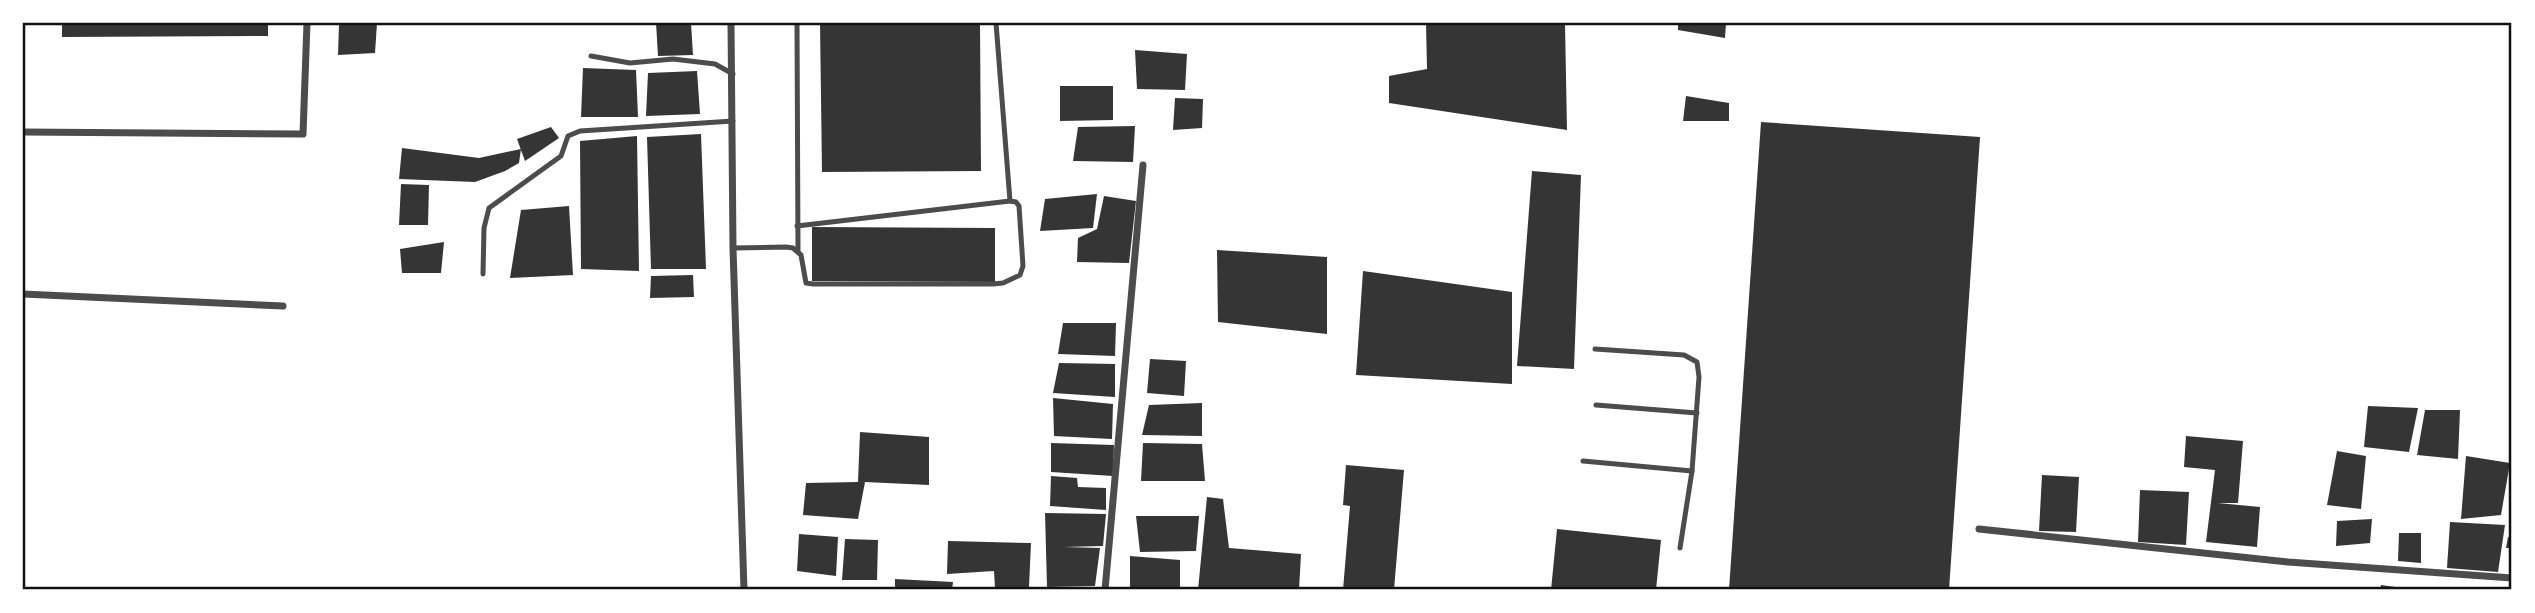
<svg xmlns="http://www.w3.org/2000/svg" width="2535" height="613" font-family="'Space Grotesk',sans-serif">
	<rect width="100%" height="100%" fill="#fff"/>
	<g fill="#353535">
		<polygon points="62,23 268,23 268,36 62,37"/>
		<polygon points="339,23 377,23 375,53 338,55"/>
		<polygon points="656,23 691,23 693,55 658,56"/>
		<polygon points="820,23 980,23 981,171 822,172"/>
		<polygon points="1426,23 1565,24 1567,130 1389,103 1389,76 1427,69"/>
		<polygon points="1678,23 1726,23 1725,38 1678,30"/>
		<polygon points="1135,50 1187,54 1185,90 1137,89"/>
		<polygon points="583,68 636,70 638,117 581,117"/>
		<polygon points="697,71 700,114 646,116 648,73"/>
		<polygon points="1060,86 1113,86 1113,120 1060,121"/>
		<polygon points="1686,96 1729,103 1729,121 1683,121"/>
		<polygon points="1175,98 1203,99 1202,128 1173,130"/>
		<polygon points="1761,122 1980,137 1949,590 1729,590"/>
		<polygon points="1135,126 1133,162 1073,161 1078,127"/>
		<polygon points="551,127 559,138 525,161 517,139"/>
		<polygon points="701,134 706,269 651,269 647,137"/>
		<polygon points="637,136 639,271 581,269 580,141"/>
		<polygon points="402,148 479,158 521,149 519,163 505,171 475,182 399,179"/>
		<polygon points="1532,171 1581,175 1574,369 1517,366"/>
		<polygon points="401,184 429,185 428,225 399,225"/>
		<polygon points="1097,194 1093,228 1040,231 1045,199"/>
		<polygon points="1104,196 1136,201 1129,263 1077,262 1078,238 1097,229"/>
		<polygon points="569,206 573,275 510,278 521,210"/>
		<polygon points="812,227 995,228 995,282 812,281"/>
		<polygon points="444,242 441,273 402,273 400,249"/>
		<polygon points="1217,250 1327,257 1327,334 1218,322"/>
		<polygon points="1363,271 1512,292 1512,384 1356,375"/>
		<polygon points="693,275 694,297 650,298 651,276"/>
		<polygon points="1063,323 1116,323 1115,356 1058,354"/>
		<polygon points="1150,359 1186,361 1184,396 1147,393"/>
		<polygon points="1059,363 1115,364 1115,397 1053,393"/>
		<polygon points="1053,398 1113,404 1112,439 1054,436"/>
		<polygon points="1202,403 1202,436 1142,435 1149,405"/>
		<polygon points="2368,406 2418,408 2409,452 2364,447"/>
		<polygon points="2425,410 2460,410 2458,459 2417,455"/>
		<polygon points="860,432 929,437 929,485 865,482 858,519 803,515 806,483 858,482"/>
		<polygon points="2186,436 2243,441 2238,503 2218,503 2260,507 2257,547 2206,542 2215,470 2184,467"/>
		<polygon points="1051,443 1114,445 1113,476 1051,472"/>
		<polygon points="1143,443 1202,444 1205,481 1141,481"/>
		<polygon points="2337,451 2366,456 2361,509 2327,505"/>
		<polygon points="2466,456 2510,463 2501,515 2461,519"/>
		<polygon points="1346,465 1404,470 1394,590 1343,590 1350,506 1343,505"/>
		<polygon points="2042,475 2079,477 2076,532 2039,531"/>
		<polygon points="1051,476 1077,478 1078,487 1106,488 1106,510 1050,506"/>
		<polygon points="2140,490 2189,492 2186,545 2138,542"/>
		<polygon points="1207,497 1223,499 1229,548 1301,554 1299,590 1198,590"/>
		<polygon points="1045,513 1106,514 1103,546 1064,547 1100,548 1095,586 1047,587"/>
		<polygon points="1136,516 1199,516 1196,551 1140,552"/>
		<polygon points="2372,519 2370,543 2336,546 2337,521"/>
		<polygon points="2450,522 2505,525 2498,572 2447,568"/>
		<polygon points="1557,529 1661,540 1656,590 1551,590"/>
		<polygon points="2399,533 2421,533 2421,563 2398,561"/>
		<polygon points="799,534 838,537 836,576 797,571"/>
		<polygon points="2508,537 2512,537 2512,548 2506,548"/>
		<polygon points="845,539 878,540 877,580 842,580"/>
		<polygon points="948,541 1031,543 1029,587 995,588 994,571 947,574"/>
		<polygon points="1130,556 1180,560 1180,590 1130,590"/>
		<polygon points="895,579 953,582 952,590 895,590"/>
		<polygon points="2381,585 2409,589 2409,590 2380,590"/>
	</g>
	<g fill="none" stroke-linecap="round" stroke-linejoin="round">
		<g stroke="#4c4c4c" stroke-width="5">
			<polyline points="797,23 798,251"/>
			<polyline points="591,56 630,63 673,59 715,64 733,74"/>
			<polyline points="797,226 1010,201"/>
			<polyline points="733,248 786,247 793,248 801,255 806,283 813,284 993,284 1003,283 1020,275 1023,266 1019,206 1016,202 1010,201 996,23"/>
			<polyline points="483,274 484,228 489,208 561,156 568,136 580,131 733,121"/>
			<polyline points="1595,349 1684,355 1697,362 1699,377 1692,471 1680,548"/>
			<polyline points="1596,405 1697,413"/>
			<polyline points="1583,461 1692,471"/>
		</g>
		<g stroke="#4c4c4c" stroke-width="7">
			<polyline points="731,23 733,248 744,590"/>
			<polyline points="23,132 303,134 307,23"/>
			<polyline points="23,294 283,306"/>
			<polyline points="1979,529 2288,562 2512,578"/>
			<polyline points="1105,590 1143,165"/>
		</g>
	</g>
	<rect width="2535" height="613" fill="none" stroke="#ffffff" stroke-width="49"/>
	<rect x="24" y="24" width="2486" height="564" fill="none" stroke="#111" stroke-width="2.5"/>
</svg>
